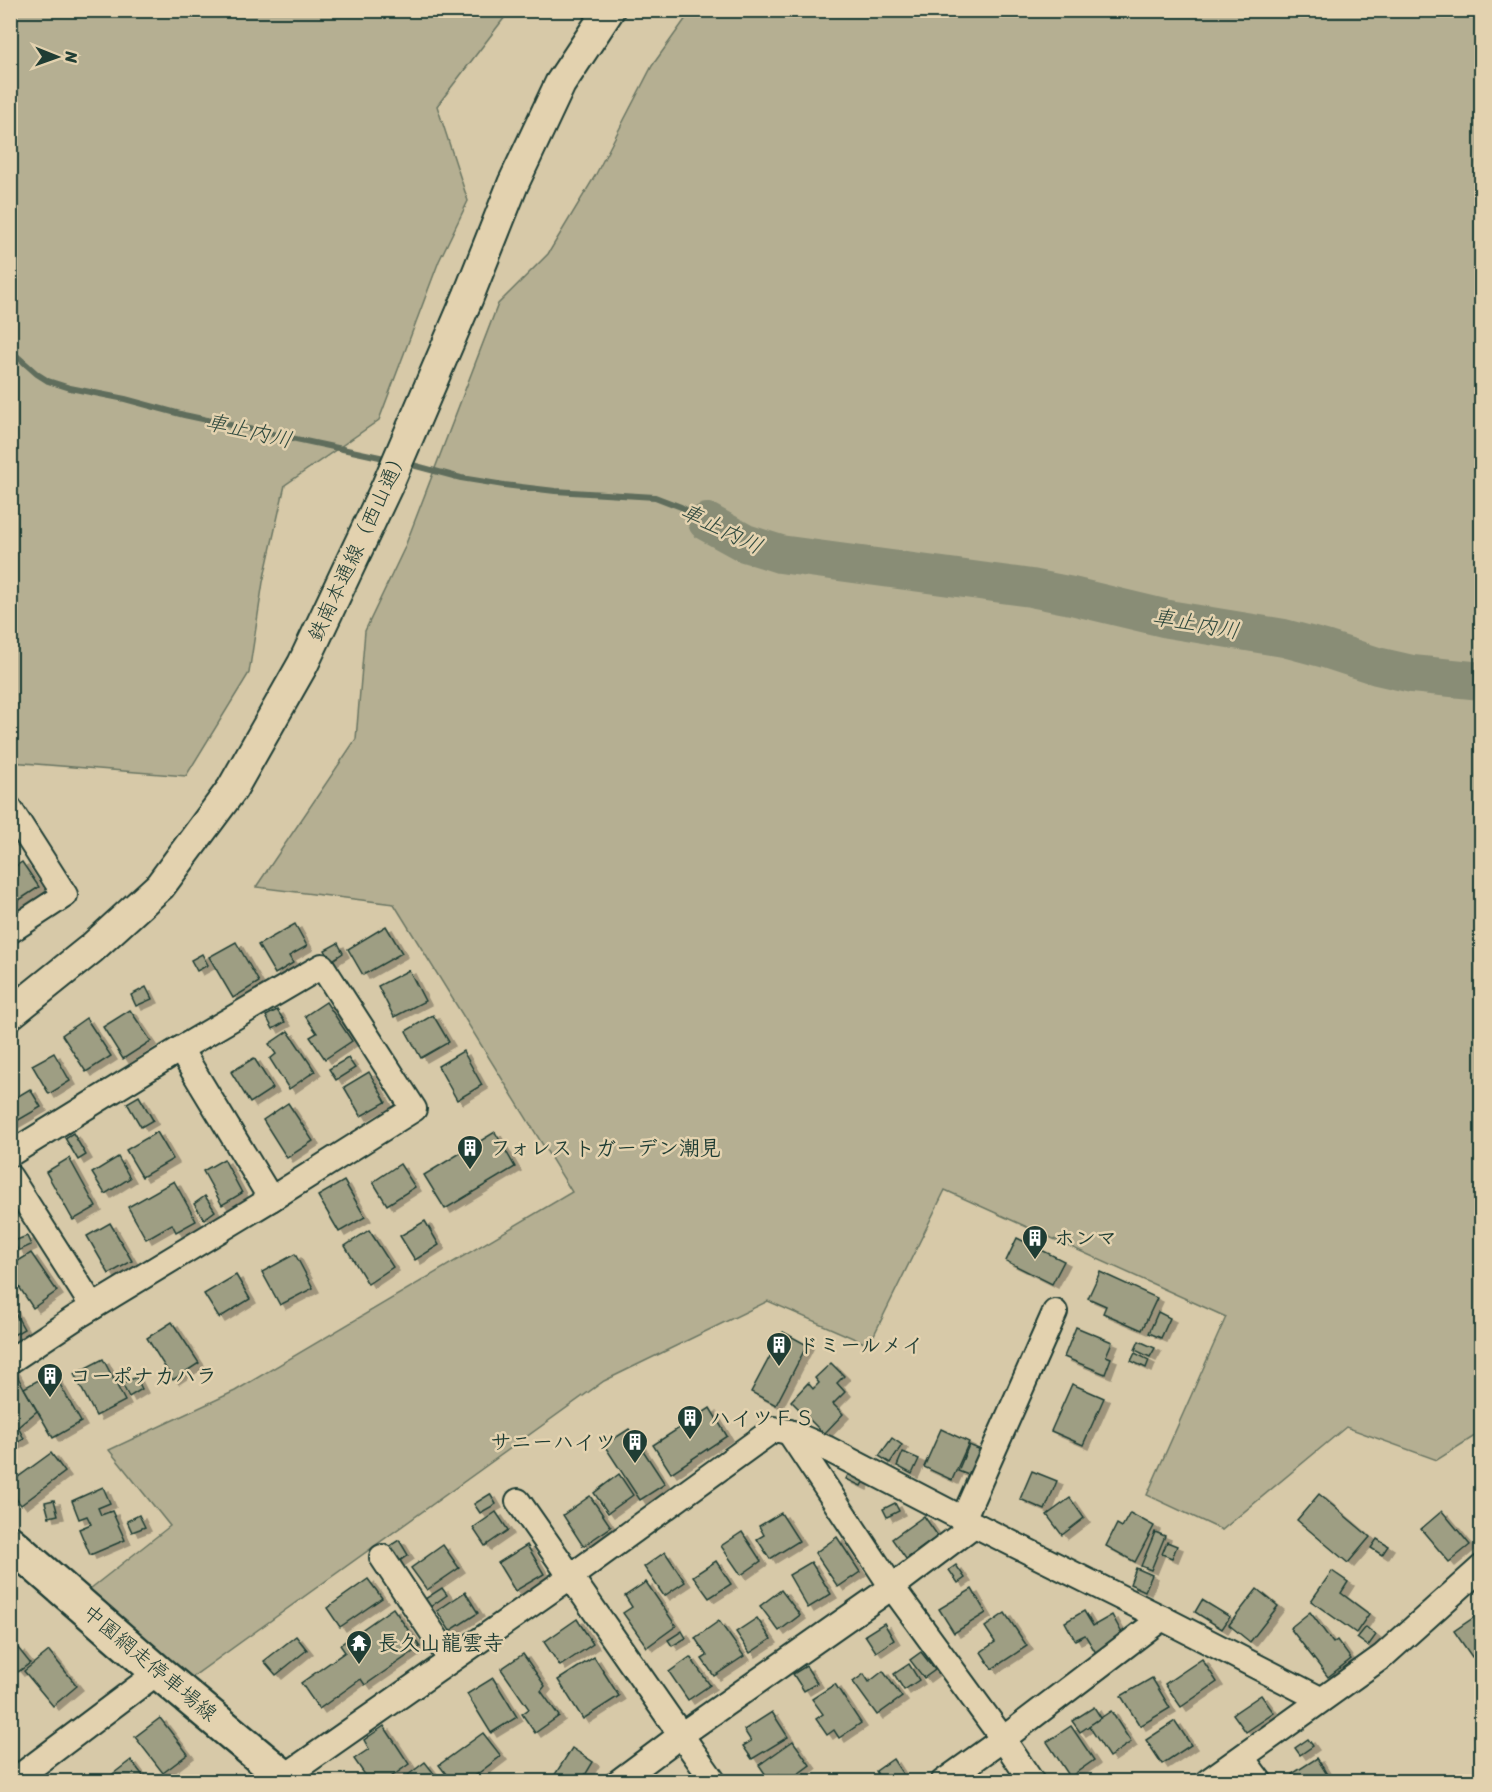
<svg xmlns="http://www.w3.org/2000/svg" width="1492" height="1792" font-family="Sriracha,'Klee One',sans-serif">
	<defs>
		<filter id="shadow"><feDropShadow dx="6" dy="4" stdDeviation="0" flood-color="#0004"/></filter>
	</defs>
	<rect width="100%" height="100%" fill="#d7c9a8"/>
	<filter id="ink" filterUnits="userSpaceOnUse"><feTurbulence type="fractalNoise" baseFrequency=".0167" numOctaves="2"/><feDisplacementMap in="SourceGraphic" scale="12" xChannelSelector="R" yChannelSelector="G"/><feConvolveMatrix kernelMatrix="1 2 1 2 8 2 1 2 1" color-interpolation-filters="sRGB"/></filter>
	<g filter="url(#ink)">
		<g fill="#b5af92" stroke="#6a7663" stroke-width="1.5">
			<polygon points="11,10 514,11 508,13 437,106 468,201 439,261 379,420 285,485 263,582 249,673 186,776 11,762"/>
			<polygon points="691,11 1481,11 1481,1432 1437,1460 1346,1427 1222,1530 1147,1495 1226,1317 945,1190 869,1345 768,1301 604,1381 177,1688 76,1600 170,1526 109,1450 235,1391 572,1192 394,904 256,887 356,739 365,631 404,549 498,304 548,254 595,176 652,66"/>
		</g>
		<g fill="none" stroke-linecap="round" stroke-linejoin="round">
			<g stroke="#5f6d5c" stroke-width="6">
				<polyline points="10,350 37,374 48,381 70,388 125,399 184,415 389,459"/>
				<polyline points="405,463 461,478 504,485 555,491 655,497 681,507 707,522"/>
			</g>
			<polyline stroke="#898d76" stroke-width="38" points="707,522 745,543 780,554 1031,588 1072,596 1168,619 1284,638 1325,649 1377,666 1412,674 1482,681"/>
		</g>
		<g fill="#9e9e83" stroke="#1f3d34" stroke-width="1.5" filter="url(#shadow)">
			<polygon points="22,862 39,887 10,906 10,870"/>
			<polygon points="295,924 307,946 289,956 293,963 275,974 258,945"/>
			<polygon points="386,926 402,953 363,975 348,949"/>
			<polygon points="236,942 259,982 233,998 209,957"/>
			<polygon points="338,943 343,953 331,961 325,950"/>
			<polygon points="202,954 208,965 197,971 191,960"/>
			<polygon points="409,970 425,1001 394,1017 378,986"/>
			<polygon points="146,987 152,999 136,1006 131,995"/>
			<polygon points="326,1002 352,1041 325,1059 310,1037 317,1033 305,1016"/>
			<polygon points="130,1010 151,1041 123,1059 103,1027"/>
			<polygon points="277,1010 285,1022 273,1029 266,1016"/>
			<polygon points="433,1015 449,1042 421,1058 406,1031"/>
			<polygon points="86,1018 111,1056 86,1072 62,1035"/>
			<polygon points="288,1031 315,1071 289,1089 270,1059 276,1054 269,1044"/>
			<polygon points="463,1051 482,1085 457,1100 438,1066"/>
			<polygon points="54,1053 70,1081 49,1094 32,1065"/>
			<polygon points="254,1058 273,1088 250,1103 231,1072"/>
			<polygon points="348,1058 355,1068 336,1080 329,1069"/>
			<polygon points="369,1072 386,1102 361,1116 344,1087"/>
			<polygon points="30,1089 41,1107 10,1125 10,1101"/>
			<polygon points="139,1096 153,1120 141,1127 127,1103"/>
			<polygon points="288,1103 313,1141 287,1158 263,1120"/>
			<polygon points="157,1132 173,1159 142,1177 126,1150"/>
			<polygon points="495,1132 515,1167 445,1209 424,1175"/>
			<polygon points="73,1133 86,1155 78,1160 65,1138"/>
			<polygon points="118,1157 130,1178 105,1194 92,1173"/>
			<polygon points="69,1158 96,1207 73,1220 46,1172"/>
			<polygon points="224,1159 242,1193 222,1205 203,1171"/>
			<polygon points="400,1164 415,1187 387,1205 373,1182"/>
			<polygon points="174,1181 196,1221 176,1232 172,1224 146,1239 128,1207"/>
			<polygon points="344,1181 365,1217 339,1232 318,1196"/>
			<polygon points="205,1196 215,1211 204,1219 194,1204"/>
			<polygon points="425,1221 439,1245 415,1260 400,1236"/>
			<polygon points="110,1223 132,1261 109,1274 87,1236"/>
			<polygon points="369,1230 393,1267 368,1284 345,1246"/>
			<polygon points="27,1236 31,1245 18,1251 14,1241"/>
			<polygon points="1017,1238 1064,1261 1052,1284 1006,1261"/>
			<polygon points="31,1253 57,1291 33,1308 10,1273 10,1266"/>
			<polygon points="295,1254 313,1288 280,1305 262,1272"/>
			<polygon points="1100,1272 1157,1298 1142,1330 1103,1313 1106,1306 1088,1298"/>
			<polygon points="236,1275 250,1299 219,1318 204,1294"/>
			<polygon points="10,1304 24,1329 10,1337"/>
			<polygon points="1158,1312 1170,1318 1161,1338 1149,1333"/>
			<polygon points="172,1322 199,1363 173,1380 147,1338"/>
			<polygon points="1076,1327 1112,1342 1106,1356 1111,1358 1105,1374 1064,1357"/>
			<polygon points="783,1332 807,1345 776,1405 751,1392"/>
			<polygon points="1139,1341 1155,1348 1150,1357 1135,1350"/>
			<polygon points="1135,1353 1149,1360 1146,1368 1131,1361"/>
			<polygon points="103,1359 125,1401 96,1416 74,1374"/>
			<polygon points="831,1363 844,1376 837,1383 845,1392 833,1404 843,1414 824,1434 791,1401 808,1383 813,1389 819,1383 815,1378"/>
			<polygon points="12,1367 37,1411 18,1427 24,1439 10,1447"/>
			<polygon points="53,1372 81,1422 53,1438 24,1388"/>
			<polygon points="136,1377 142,1389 129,1397 122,1384"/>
			<polygon points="1072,1384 1104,1398 1083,1445 1051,1431"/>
			<polygon points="710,1408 727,1436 671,1473 653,1445"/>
			<polygon points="629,1429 665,1484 640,1500 604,1445"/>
			<polygon points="941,1429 969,1442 952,1480 924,1467"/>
			<polygon points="892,1438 902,1445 890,1463 879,1456"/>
			<polygon points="969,1445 981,1450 971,1476 958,1471"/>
			<polygon points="903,1452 919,1459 912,1474 897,1466"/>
			<polygon points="51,1453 65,1472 21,1505 10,1491 10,1483"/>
			<polygon points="1032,1471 1057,1481 1045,1510 1020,1499"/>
			<polygon points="849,1473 864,1480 861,1486 846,1479"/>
			<polygon points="619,1474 633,1495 608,1513 594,1493"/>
			<polygon points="103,1487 110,1503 98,1508 101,1515 112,1511 125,1540 90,1555 79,1529 91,1524 87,1516 79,1519 72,1501"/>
			<polygon points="490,1494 496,1504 480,1513 474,1504"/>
			<polygon points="1319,1494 1370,1537 1348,1563 1297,1520"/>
			<polygon points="590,1496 611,1527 583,1546 563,1515"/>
			<polygon points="1070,1498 1084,1518 1062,1535 1047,1515"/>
			<polygon points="54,1500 58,1515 49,1517 45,1502"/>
			<polygon points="895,1503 899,1511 887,1517 883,1509"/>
			<polygon points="1442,1511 1470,1545 1449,1562 1421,1529"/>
			<polygon points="496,1512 508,1530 485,1546 473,1528"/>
			<polygon points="781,1513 799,1541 770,1559 757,1539 764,1535 759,1526"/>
			<polygon points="1130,1513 1154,1526 1135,1562 1106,1546 1117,1524 1122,1527"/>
			<polygon points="139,1515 145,1527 132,1532 127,1521"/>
			<polygon points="924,1516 938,1536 906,1559 892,1539"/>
			<polygon points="742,1532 761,1561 741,1575 721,1546"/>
			<polygon points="1155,1532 1165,1536 1151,1570 1141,1566"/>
			<polygon points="837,1537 860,1572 838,1587 815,1553"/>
			<polygon points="1377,1539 1388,1546 1382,1555 1371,1548"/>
			<polygon points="399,1540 408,1555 398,1562 388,1547"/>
			<polygon points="1167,1542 1177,1546 1172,1558 1162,1554"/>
			<polygon points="443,1545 459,1568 427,1590 411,1568"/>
			<polygon points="527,1545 544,1574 515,1591 498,1563"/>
			<polygon points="665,1552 685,1582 664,1596 644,1567"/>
			<polygon points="716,1561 731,1584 709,1598 693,1576"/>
			<polygon points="811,1562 831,1594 808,1608 789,1575"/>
			<polygon points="956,1565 965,1578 958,1583 949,1570"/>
			<polygon points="1136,1568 1152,1575 1145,1591 1130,1584"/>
			<polygon points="1332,1571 1348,1582 1341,1593 1369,1614 1356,1633 1311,1601"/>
			<polygon points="368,1579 382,1598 340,1627 327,1608"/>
			<polygon points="646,1582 676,1626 647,1647 623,1613 632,1607 625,1596"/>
			<polygon points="442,1588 447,1595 430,1607 425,1599"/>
			<polygon points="972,1589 986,1613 954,1633 939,1609"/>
			<polygon points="1257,1589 1278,1606 1250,1642 1229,1625"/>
			<polygon points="781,1590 800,1615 779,1631 760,1606"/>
			<polygon points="465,1592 478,1613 450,1631 437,1611"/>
			<polygon points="1202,1600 1230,1617 1222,1629 1195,1612"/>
			<polygon points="393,1608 420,1647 365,1685 361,1679 319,1709 301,1683 345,1652 340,1645"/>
			<polygon points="1084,1611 1093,1626 1112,1615 1124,1637 1096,1653 1085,1635 1075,1640 1065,1622"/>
			<polygon points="1310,1612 1333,1643 1337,1640 1351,1659 1328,1677 1290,1628"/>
			<polygon points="1482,1612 1482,1651 1472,1657 1454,1631"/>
			<polygon points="1005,1613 1027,1646 992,1669 981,1652 995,1642 985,1627"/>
			<polygon points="757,1618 771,1639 750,1653 736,1632"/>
			<polygon points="577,1619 593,1644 560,1666 544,1642"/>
			<polygon points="719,1621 744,1656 714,1676 702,1659 707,1656 695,1638"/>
			<polygon points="884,1623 894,1640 876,1652 865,1635"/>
			<polygon points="1366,1627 1376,1635 1368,1646 1357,1638"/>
			<polygon points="682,1631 686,1638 672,1646 668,1640"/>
			<polygon points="296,1636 307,1650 276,1675 264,1661"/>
			<polygon points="18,1648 30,1663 18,1672 10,1663 10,1654"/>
			<polygon points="49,1651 77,1686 53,1706 24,1671"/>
			<polygon points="921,1652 935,1670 924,1678 910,1660"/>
			<polygon points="523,1654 545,1686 541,1691 559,1716 535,1733 522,1714 529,1709 501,1669"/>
			<polygon points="594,1657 619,1696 583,1719 558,1680"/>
			<polygon points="690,1657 710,1685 688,1700 669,1672"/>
			<polygon points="1202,1659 1217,1682 1181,1707 1165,1684"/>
			<polygon points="909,1664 919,1680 904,1690 894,1674"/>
			<polygon points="806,1666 817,1683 804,1691 793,1674"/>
			<polygon points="883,1671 902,1697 877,1715 853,1682 864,1674 869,1682"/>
			<polygon points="493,1678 517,1717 491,1733 467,1694"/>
			<polygon points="1152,1678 1170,1708 1140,1726 1121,1696"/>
			<polygon points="835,1684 861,1723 839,1738 834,1730 827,1735 816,1719 823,1714 812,1699"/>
			<polygon points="1261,1695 1274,1713 1246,1732 1233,1714"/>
			<polygon points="1094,1707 1101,1718 1080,1732 1072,1721"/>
			<polygon points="1111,1711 1131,1742 1109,1757 1089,1726"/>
			<polygon points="772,1712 788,1737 752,1759 743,1746 751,1741 744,1730"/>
			<polygon points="160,1718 188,1754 163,1773 135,1737"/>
			<polygon points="1175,1721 1191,1745 1162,1764 1146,1740"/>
			<polygon points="384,1726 409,1764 384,1782 370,1782 354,1759 369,1749 364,1740"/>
			<polygon points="1071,1726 1094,1760 1070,1777 1047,1742"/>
			<polygon points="483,1733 501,1756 467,1782 399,1782 425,1762 439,1780 446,1774 439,1765"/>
			<polygon points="1308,1739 1313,1746 1300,1755 1295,1748"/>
			<polygon points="793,1741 810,1765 787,1782 784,1782 779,1775 770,1781 759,1765"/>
			<polygon points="572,1748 593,1762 581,1782 563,1782 554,1776"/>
			<polygon points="1317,1758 1331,1781 1296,1782 1292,1774"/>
			<polygon points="893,1759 908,1782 882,1782 876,1771"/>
			<polygon points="131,1760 147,1781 107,1782 105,1780"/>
		</g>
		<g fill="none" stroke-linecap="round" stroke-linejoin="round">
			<defs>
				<g id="minor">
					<polyline points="10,809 65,895 10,931"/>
					<polyline points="10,1154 180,1049 271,1199"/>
					<polyline points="10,1177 93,1307"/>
					<polyline points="10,1361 78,1316 271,1199 414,1109 322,966 180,1049"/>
					<polyline points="789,1432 892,1587 1003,1739 1032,1782"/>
					<polyline points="518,1501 681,1735 714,1782"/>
					<polyline points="963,1519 1055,1312"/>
					<polyline points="382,1557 450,1659"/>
					<polyline points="1242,1758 1260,1782"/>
					<polyline points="12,1782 158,1672"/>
					<polyline points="277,1782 570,1577 774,1429 789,1432 826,1448 963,1519 1162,1618 1320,1699"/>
					<polyline points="618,1782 681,1735 892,1587 974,1525"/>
					<polyline points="943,1782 1003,1739 1162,1618"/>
					<polyline points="1207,1782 1383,1656 1482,1567"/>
				</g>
				<polyline id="tertiary" points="10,1014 92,948 160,886 232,789 303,664 387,486 468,297 513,184 560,84 609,10"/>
				<polyline id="secondary" points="10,1543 158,1672 290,1782"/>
			</defs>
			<use href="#minor" stroke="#1f3d34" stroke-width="28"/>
			<use href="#tertiary" stroke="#1f3d34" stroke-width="34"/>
			<use href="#secondary" stroke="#1f3d34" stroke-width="38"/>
			<use href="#minor" stroke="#e3d2af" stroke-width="24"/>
			<use href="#tertiary" stroke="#e3d2af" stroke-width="30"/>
			<use href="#secondary" stroke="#e3d2af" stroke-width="33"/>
		</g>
	</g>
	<defs>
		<symbol id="building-pin" viewBox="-11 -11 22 30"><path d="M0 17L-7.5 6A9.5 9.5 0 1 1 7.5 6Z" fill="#1f3d34" stroke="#e3d2af"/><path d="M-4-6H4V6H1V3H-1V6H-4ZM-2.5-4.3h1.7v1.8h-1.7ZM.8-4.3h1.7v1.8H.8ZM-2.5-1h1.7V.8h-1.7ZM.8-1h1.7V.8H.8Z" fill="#fff"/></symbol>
		<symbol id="temple-pin" viewBox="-11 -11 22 30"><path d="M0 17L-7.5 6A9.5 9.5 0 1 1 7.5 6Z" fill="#1f3d34" stroke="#e3d2af"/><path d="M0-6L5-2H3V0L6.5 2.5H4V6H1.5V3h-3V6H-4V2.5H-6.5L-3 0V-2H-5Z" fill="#fff"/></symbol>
	</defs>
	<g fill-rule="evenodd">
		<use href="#building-pin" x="455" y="1133" width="30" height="40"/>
		<use href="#building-pin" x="1020" y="1223" width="30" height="40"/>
		<use href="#building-pin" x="764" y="1330" width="30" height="40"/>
		<use href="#building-pin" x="35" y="1361" width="30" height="40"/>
		<use href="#building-pin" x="675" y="1403" width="30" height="40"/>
		<use href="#building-pin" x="620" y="1427" width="30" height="40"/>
		<use href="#temple-pin" x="344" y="1628" width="30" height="40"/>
	</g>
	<g text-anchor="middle" stroke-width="5" stroke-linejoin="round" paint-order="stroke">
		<g font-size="21" fill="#1f3d34" stroke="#e3d2af">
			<text transform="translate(358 545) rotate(-65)" y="7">鉄南本通線（西山通）</text>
			<text transform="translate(150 1663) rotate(40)" y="7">中園網走停車場線</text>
		</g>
		<g font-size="21" font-weight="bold" fill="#1f3d34" stroke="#e3d2af" text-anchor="start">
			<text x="490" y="1155">フォレストガーデン潮見</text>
			<text x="1054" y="1245">ホンマ</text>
			<text x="798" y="1352">ドミールメイ</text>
			<text x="70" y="1383">コーポナカハラ</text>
			<text x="710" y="1425">ハイツＦＳ</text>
			<text x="616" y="1449" text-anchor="end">サニーハイツ</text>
			<text x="378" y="1650">長久山龍雲寺</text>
		</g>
		<g font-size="22" font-style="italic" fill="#2f493e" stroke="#e3d2af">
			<text transform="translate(249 430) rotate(13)" y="8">車止内川</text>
			<text transform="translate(722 528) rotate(26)" y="8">車止内川</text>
			<text transform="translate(1196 623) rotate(10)" y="8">車止内川</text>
		</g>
	</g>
	<rect width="1492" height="1792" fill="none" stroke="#e3d2af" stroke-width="36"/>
	<rect x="18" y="18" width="1456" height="1756" fill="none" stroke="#1f3d34" stroke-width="2" filter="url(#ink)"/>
	<g transform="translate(57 57) rotate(91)" stroke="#e3d2af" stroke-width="4.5" paint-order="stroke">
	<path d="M0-4.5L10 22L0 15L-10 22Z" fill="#1f3d34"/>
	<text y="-9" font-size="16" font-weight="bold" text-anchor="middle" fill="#1f3d34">N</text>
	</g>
</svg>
